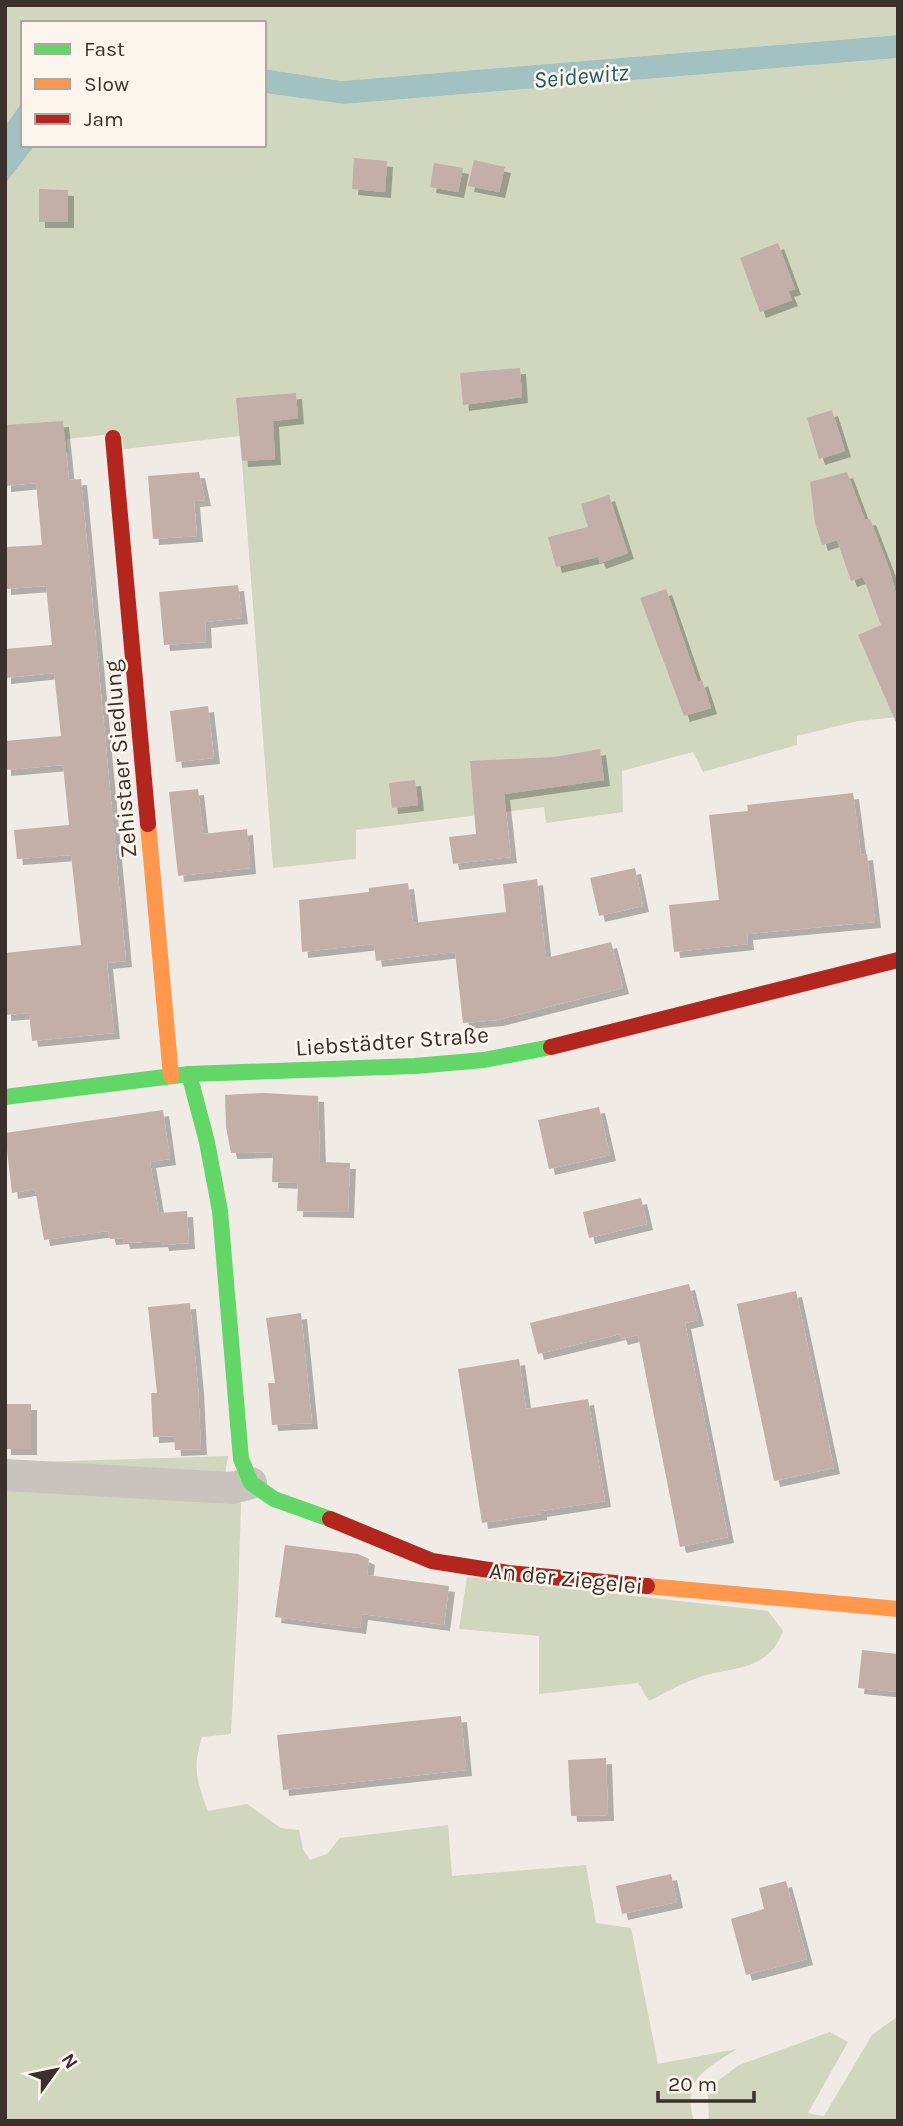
<svg xmlns="http://www.w3.org/2000/svg" width="903" height="2126" font-family="Karla,sans-serif">
	<defs>
		<filter id="shadow"><feDropShadow dx="6" dy="6" stdDeviation="0" flood-color="#0004"/></filter>
	</defs>
	<rect width="100%" height="100%" fill="#f0ebe5"/>
	<g fill="#d1d6bf">
		<polygon points="5,5 898,5 898,35 342,81 264,69 264,23 23,23 23,101 5,126"/>
		<polygon points="898,58 898,717 858,721 797,736 797,745 703,772 693,752 622,771 623,812 546,823 544,807 356,830 356,859 273,868 240,436 124,449 121,433 67,439 68,453 5,459 5,184 35,145 264,145 264,93 344,104"/>
		<polygon points="228,1456 225,1475 36,1462"/>
		<path d="M5,1483L235,1494L241,1504L238,1601L231,1734L202,1737C192,1768 197,1782 208,1811L247,1804L281,1828L299,1830L303,1849L310,1860L327,1854L340,1838L448,1825L452,1876L586,1865L596,1923L631,1928L658,2064L737,2049C706,2069 681,2079 694,2121H5Z"/>
		<path d="M467,1577L768,1611L783,1631C768,1672 733,1666 700,1677C682,1683 665,1693 649,1701L638,1683L539,1694V1636L459,1629Z"/>
		<polygon points="898,2016 898,2121 709,2121 708,2094 719,2080 739,2065 830,2032 848,2042 808,2113 824,2116 872,2035"/>
	</g>
	<g fill="#a1c2c1">
		<polygon points="898,35 898,58 344,104 264,93 264,69 342,81"/>
		<polygon points="23,101 23,145 35,145 5,184 5,126"/>
	</g>
	<g fill="#c3afa7" filter="url(#shadow)">
		<polygon points="354,158 387,161 385,192 352,189"/>
		<polygon points="474,160 505,167 499,192 468,186"/>
		<polygon points="434,163 463,168 458,192 430,187"/>
		<polygon points="39,189 68,190 68,222 39,222"/>
		<polygon points="778,243 795,289 788,291 792,300 760,312 740,258"/>
		<polygon points="520,368 522,397 463,405 460,373"/>
		<polygon points="296,393 298,418 273,421 275,459 242,461 236,398"/>
		<polygon points="832,410 845,451 819,459 807,418"/>
		<polygon points="63,421 69,480 81,479 126,961 107,963 114,1033 32,1041 29,1013 5,1015 5,953 81,945 71,855 17,859 14,830 69,825 63,765 5,770 5,741 61,736 54,673 5,678 5,649 52,645 46,586 5,589 5,547 42,545 36,483 5,486 5,425"/>
		<polygon points="199,472 205,500 194,501 197,536 153,539 148,476"/>
		<polygon points="847,472 865,520 870,519 890,571 898,602 898,727 858,635 881,625 863,577 851,581 837,540 822,545 815,523 810,482"/>
		<polygon points="609,495 628,553 600,563 598,557 556,567 548,537 588,527 581,504"/>
		<polygon points="238,585 242,618 205,622 206,642 164,645 159,592"/>
		<polygon points="666,589 698,682 702,680 711,708 684,716 640,598"/>
		<polygon points="208,706 214,758 176,762 170,711"/>
		<polygon points="600,749 604,780 504,794 511,857 453,864 449,837 476,834 470,761 554,757"/>
		<polygon points="415,780 418,805 392,808 389,783"/>
		<polygon points="198,789 203,834 247,829 250,868 178,876 169,792"/>
		<polygon points="853,793 861,855 867,854 875,922 747,934 748,944 674,952 669,905 719,900 709,815 748,811 747,805"/>
		<polygon points="635,868 643,906 599,916 590,878"/>
		<polygon points="537,879 546,958 611,942 623,988 497,1020 463,1023 455,952 376,961 374,944 302,952 299,900 369,892 369,888 408,883 413,923 506,912 503,884"/>
		<polygon points="263,1093 318,1096 320,1162 350,1163 348,1212 297,1211 298,1183 272,1182 273,1152 231,1153 226,1127 225,1095"/>
		<polygon points="599,1107 610,1155 549,1169 538,1120"/>
		<polygon points="163,1110 170,1159 150,1162 159,1213 187,1211 189,1243 163,1245 162,1241 124,1243 123,1238 110,1239 108,1231 44,1240 35,1189 12,1193 5,1133"/>
		<polygon points="641,1198 647,1224 589,1238 583,1212"/>
		<polygon points="689,1284 698,1320 685,1323 728,1537 680,1547 638,1335 622,1339 620,1334 538,1354 530,1323"/>
		<polygon points="796,1291 834,1468 774,1481 737,1304"/>
		<polygon points="190,1303 198,1387 201,1449 175,1450 174,1436 153,1437 151,1393 157,1393 148,1307"/>
		<polygon points="301,1313 312,1423 272,1425 268,1383 275,1383 266,1318"/>
		<polygon points="519,1359 526,1409 588,1399 605,1501 541,1511 541,1514 482,1523 458,1369"/>
		<rect x="5" y="1404" width="26" height="45"/>
		<polygon points="285,1545 358,1554 369,1559 367,1575 449,1586 444,1625 362,1614 360,1628 275,1617"/>
		<polygon points="862,1650 898,1654 898,1692 858,1688"/>
		<polygon points="461,1716 466,1770 283,1790 277,1735"/>
		<polygon points="606,1758 608,1815 571,1816 568,1760"/>
		<polygon points="671,1874 677,1902 622,1914 616,1886"/>
		<polygon points="786,1881 807,1959 746,1975 731,1919 764,1909 759,1888"/>
	</g>
	<g fill="none" stroke-linecap="round" stroke-linejoin="round">
		<polyline stroke="#c9c3be" stroke-width="32" points="5,1475 232,1488 251,1483"/>
		<g stroke="#63d668" stroke-width="16">
			<polyline points="189,1074 207,1142 220,1211 241,1459 251,1483 274,1499 330,1519"/>
			<polyline points="5,1097 189,1074 415,1066 484,1060 551,1047"/>
		</g>
		<g stroke="#ff974d" stroke-width="16">
			<polyline points="148,824 171,1076"/>
			<polyline points="647,1586 898,1609"/>
		</g>
		<g stroke="#b3261e" stroke-width="16">
			<polyline points="113,438 148,824"/>
			<polyline points="551,1047 898,960"/>
			<polyline points="330,1519 432,1561 508,1573 647,1586"/>
		</g>
	</g>
	<g text-anchor="middle" stroke-width="5" stroke-linejoin="round" paint-order="stroke">
		<g font-size="23" fill="#3b302b" stroke="#fbf5ee">
			<text transform="translate(120 759) rotate(-95)" y="8">Zehistaer Siedlung</text>
			<text transform="translate(392 1041) rotate(-4)" y="8">Liebstädter Straße</text>
			<text transform="translate(566 1578) rotate(6)" y="8">An der Ziegelei</text>
		</g>
		<g font-size="24" font-style="italic" fill="#1f5a5e" stroke="#fbf5ee">
			<text transform="translate(581 76) rotate(-5)" y="8">Seidewitz</text>
		</g>
	</g>
	<rect width="903" height="2126" fill="none" stroke="#3b302b" stroke-width="14"/>
	<rect x="21" y="21" width="245" height="126" fill="#fbf5ee" stroke="#aea6a0" stroke-width="2"/>
	<rect x="35" y="44" width="35" height="10" fill="#63d668" stroke="#aea6a0" stroke-width="2"/>
	<text x="84" y="56" font-size="21" fill="#3b302b">Fast</text>
	<rect x="35" y="79" width="35" height="10" fill="#ff974d" stroke="#aea6a0" stroke-width="2"/>
	<text x="84" y="91" font-size="21" fill="#3b302b">Slow</text>
	<rect x="35" y="114" width="35" height="10" fill="#b3261e" stroke="#aea6a0" stroke-width="2"/>
	<text x="84" y="126" font-size="21" fill="#3b302b">Jam</text>
	<g transform="translate(56 2070) rotate(57)" stroke="#fbf5ee" stroke-width="5" paint-order="stroke">
	<path d="M0-5L12 26L0 18L-12 26Z" fill="#3b302b"/>
	<text y="-10" font-size="19" font-weight="bold" text-anchor="middle" fill="#3b302b">N</text>
	</g>
	<path d="M658 2091v10h96v-10" fill="none" stroke="#3b302b" stroke-width="3.5"/>
	<text x="668" y="2091" font-size="21" fill="#3b302b" stroke="#fbf5ee" stroke-width="5" paint-order="stroke">20 m</text>
</svg>
